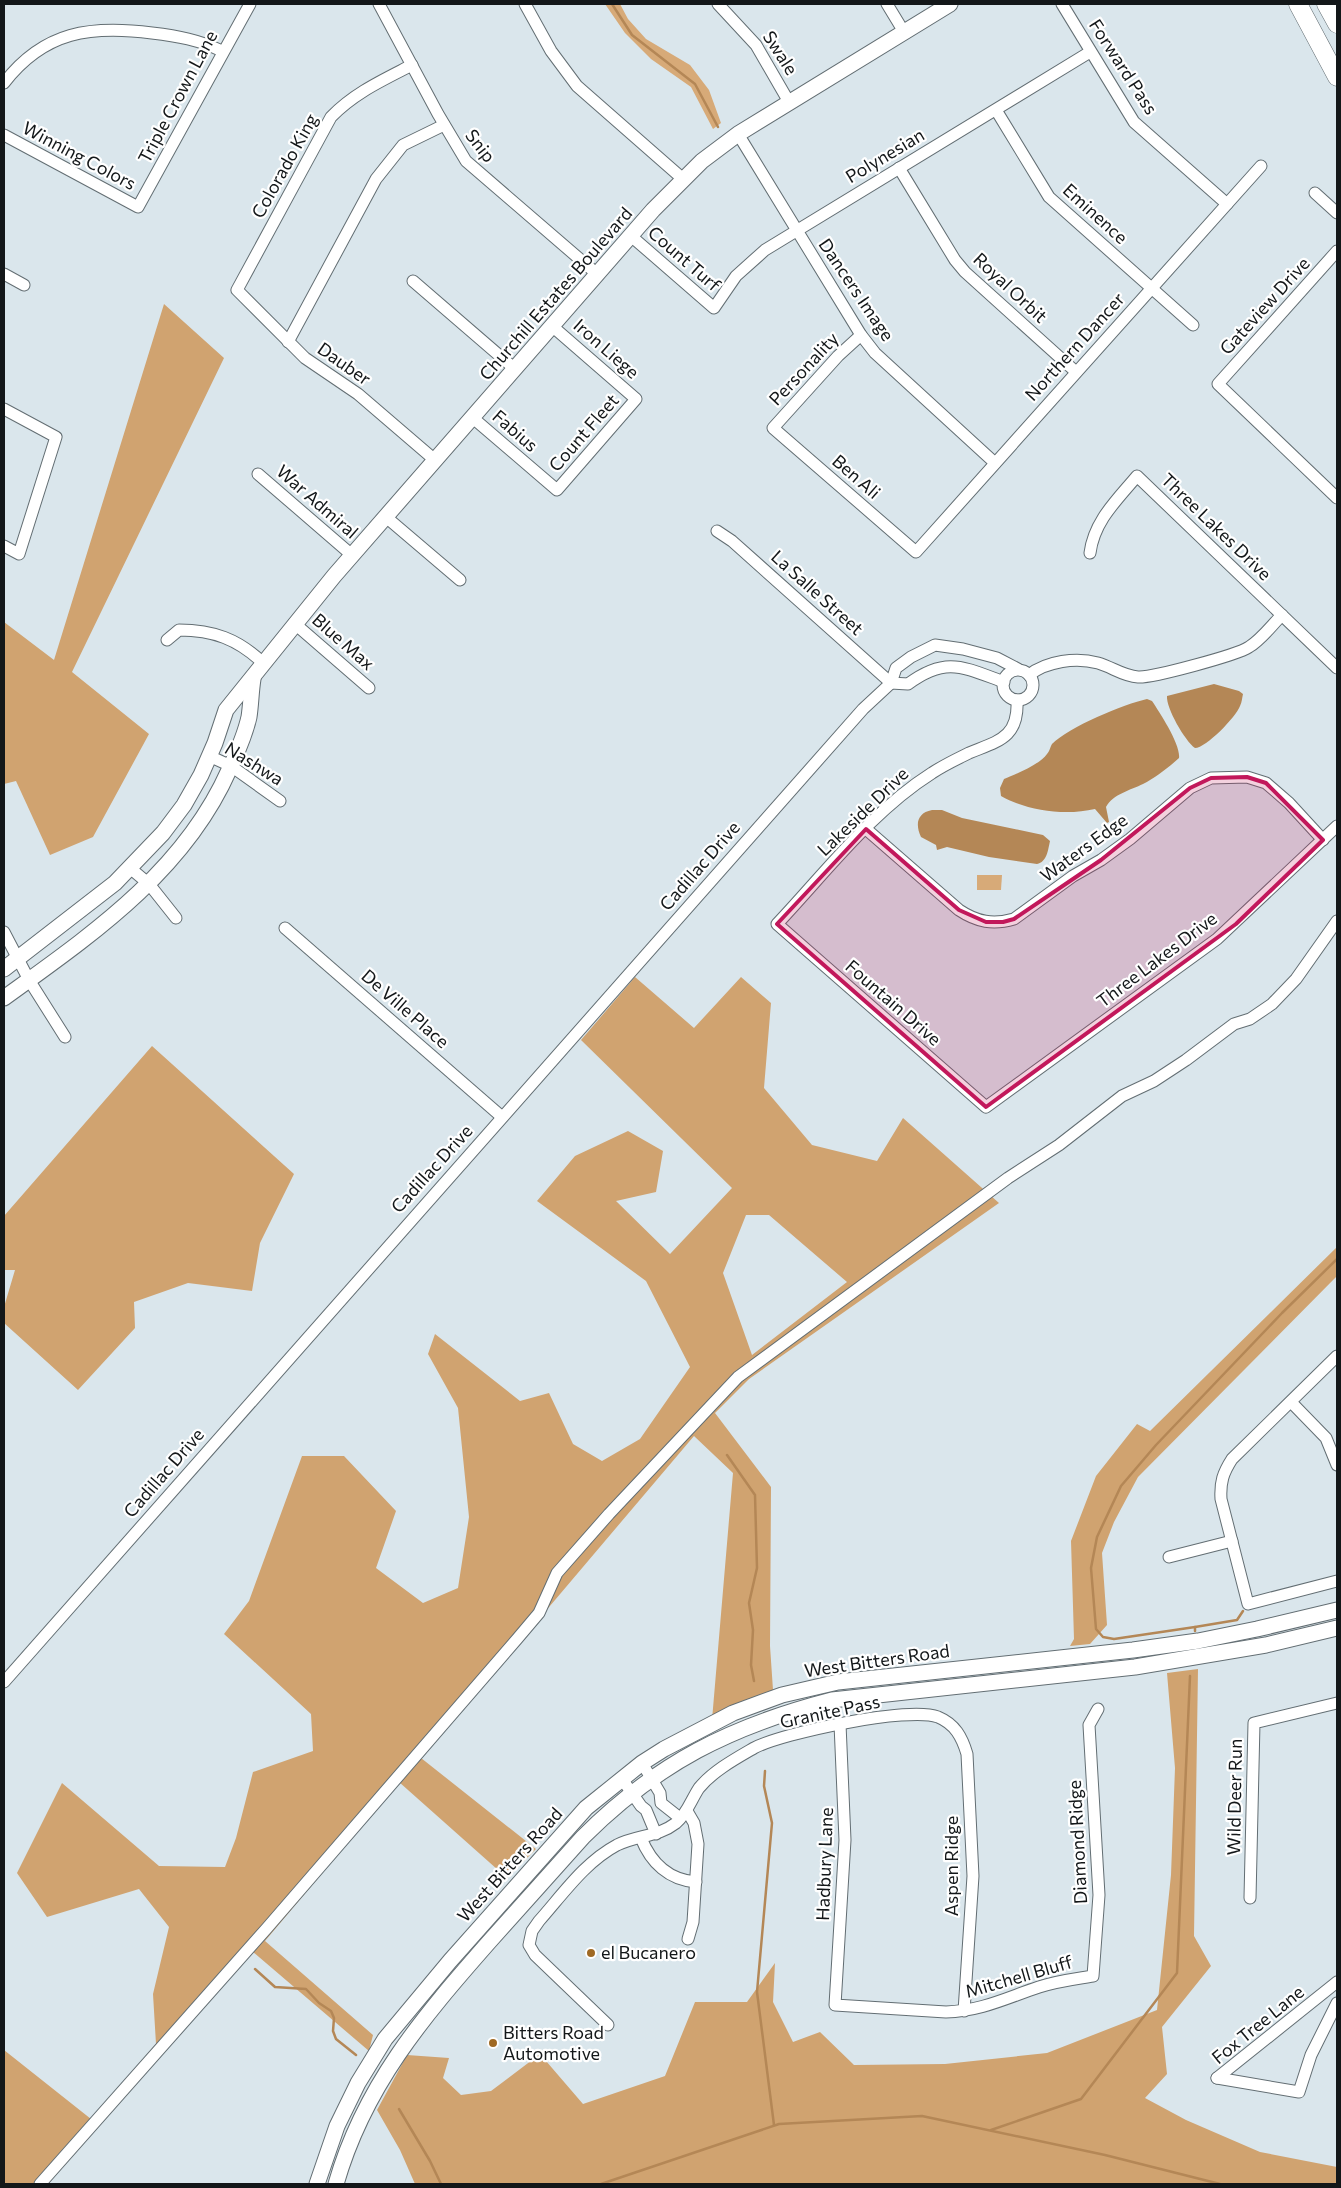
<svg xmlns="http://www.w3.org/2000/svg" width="1341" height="2188" font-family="Commissioner,sans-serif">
	<rect width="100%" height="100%" fill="#dae6ec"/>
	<g fill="#d7aa78">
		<polygon points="605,4 620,4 628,19 646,39 690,65 709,90 721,123 713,129 691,87 651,59 625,33"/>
		<polygon points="977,875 1002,875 1001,890 977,890"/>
	</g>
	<g fill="#d0a370" fill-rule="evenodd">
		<polygon points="164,304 224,358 72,672 149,734 93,837 50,855 16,781 4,784 4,622 54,660"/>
		<path d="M635,977L694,1028L741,977L771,1003L764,1088L812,1145L877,1161L903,1118L999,1203L749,1379L715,1413L771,1487L770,1646L773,1690L754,1697L712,1720L733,1473L694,1436L421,1758L536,1849L507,1878L399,1782L265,1941L373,2035L369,2051L253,1952L48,2184H4V2050L91,2119L156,2044L153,1994L169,1927L139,1889L47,1917L17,1873L62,1783L159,1866L225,1867L236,1838L253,1772L313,1751L311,1714L224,1634L249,1601L302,1456H344L396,1511L376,1568L423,1603L458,1588L469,1517L458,1408L428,1354L435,1334L520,1401L549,1393L573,1444L602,1461L640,1439L690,1367L646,1281L537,1201L575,1156L628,1131L663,1151L656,1192L616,1201L670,1254L732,1188L581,1040ZM746,1215H769L847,1282L752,1355L723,1273Z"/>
		<polygon points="152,1046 294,1174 260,1243 252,1291 188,1283 134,1302 135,1328 78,1390 4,1323 4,1307 15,1270 4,1270 4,1216"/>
		<polygon points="1337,1247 1337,1276 1138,1477 1114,1522 1102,1553 1107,1625 1090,1644 1070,1646 1074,1639 1071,1541 1096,1476 1137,1424 1150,1431"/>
		<polygon points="1198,1669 1194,1936 1211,1966 1162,2027 1167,2074 1145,2098 1186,2120 1260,2152 1337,2167 1337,2184 415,2184 400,2150 377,2110 407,2055 449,2058 443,2078 461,2095 491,2091 540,2054 583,2104 665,2076 695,2002 747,2002 775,1963 773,2002 793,2042 820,2032 854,2065 945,2064 1047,2053 1157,2010 1171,1875 1175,1768 1167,1673"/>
	</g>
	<g fill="#b48756">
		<path d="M1214,684L1239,691L1243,694C1242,698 1242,702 1240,706C1236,717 1206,748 1195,748C1185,741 1166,708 1167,696Z"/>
		<path d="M1147,699L1152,701C1160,713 1181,745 1179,758C1168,768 1155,778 1143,784C1131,790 1113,794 1106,807L1109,822L1107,823L1095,809C1065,816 1028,811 1001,796L1000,788L1004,779C1016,774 1039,765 1047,754C1050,751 1050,747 1052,744C1069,727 1124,704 1147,699Z"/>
		<path d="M932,810H942L962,818L1043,835L1050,841C1048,850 1047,862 1037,864L989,857L947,847L937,850L936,845L921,837C915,824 917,813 932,810Z"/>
	</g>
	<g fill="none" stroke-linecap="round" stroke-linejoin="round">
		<g stroke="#b48756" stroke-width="2.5">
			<polyline points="612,4 632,35 695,84 718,127"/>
			<polyline points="727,1455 755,1495 757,1568 749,1603 753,1630 751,1665 754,1681"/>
			<polyline points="1195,1627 1237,1620 1243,1611"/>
			<polyline points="1195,1631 1195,1627 1114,1639 1103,1637 1096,1629 1091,1568 1097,1537 1121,1486 1156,1445 1282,1313 1337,1259"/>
			<polyline points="765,1771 764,1786 772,1823 757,1992 774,2125"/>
			<polyline points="255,1969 275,1987 306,1989 319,2003 331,2011 334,2018 333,2031 336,2039 356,2055"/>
			<polyline points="399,2109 430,2161 441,2184"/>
			<polyline points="991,2130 1081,2099 1177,1973 1190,1676"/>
			<polyline points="601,2184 779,2124 922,2116 1105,2155 1220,2184"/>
		</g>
		<defs>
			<g id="street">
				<polyline points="379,4 438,114 466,161 597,274"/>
				<polyline points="525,4 551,51 577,86 683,179"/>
				<polyline points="718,4 756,45 789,102"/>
				<polyline points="887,4 904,32"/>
				<polyline points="1062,4 1134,122 1227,204"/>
				<path d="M412,65C383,80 354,93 331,117L237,290L305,358L358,394L436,461"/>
				<path d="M4,83C44,31 91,25 152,33C178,36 199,40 222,51"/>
				<polyline points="996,110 1049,197 1193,325"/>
				<polyline points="738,134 861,335 875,353 995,463"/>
				<polyline points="4,135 138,207 250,4"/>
				<polyline points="899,168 955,260 965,272 1076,372"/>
				<polyline points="1315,193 1337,213"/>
				<polyline points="631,236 714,308 736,276 765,250 1090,52"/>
				<polyline points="1337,251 1218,384 1337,498"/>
				<polyline points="4,274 24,285"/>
				<polyline points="413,281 515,369"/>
				<polyline points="861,335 838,356 773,428 916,552 1261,166"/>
				<polyline points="288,342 376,179 403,145 444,125"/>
				<polyline points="4,409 56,437 19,554 4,546"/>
				<polyline points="473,418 557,490 636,399 552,326"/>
				<polyline points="258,474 353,556"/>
				<polyline points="386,517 460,580"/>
				<polyline points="717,531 732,541 891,683"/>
				<path d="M1090,553C1094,521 1117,500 1137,476L1337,668"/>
				<polyline points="294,623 369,688"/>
				<path d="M167,640L179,630C213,630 238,639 263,663"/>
				<circle cx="1018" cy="685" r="15"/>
				<path d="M1029,675C1047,661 1076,657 1098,663C1112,667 1123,676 1138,677C1152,678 1237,655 1249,647C1261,640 1272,625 1282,615"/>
				<polyline points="891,683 896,668 911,657 935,645 963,649 997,658 1018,669"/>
				<path d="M891,683L908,684C946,656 963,667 1004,682"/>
				<path d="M1017,700C1019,738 998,741 969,753C957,759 944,765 932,773C872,811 826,872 777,924L986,1107L1217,939L1337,826"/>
				<polyline points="209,756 231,766 280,801"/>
				<path d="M866,829L959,910C977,922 993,925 1014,919L1073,876L1101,860L1130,839L1190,788L1211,778L1247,777L1266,783L1289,803L1323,840"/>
				<polyline points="130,868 149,884 176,918"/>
				<polyline points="285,928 502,1117"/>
				<polyline points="4,932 29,980 65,1037"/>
				<path d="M1337,1356L1232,1459C1223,1473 1220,1482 1221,1499L1248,1604L1337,1581"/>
				<polyline points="1291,1402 1326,1438 1337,1465"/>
				<polyline points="1169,1557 1232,1541"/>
				<polyline points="4,1682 863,709 891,683"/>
				<path d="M840,1724L845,1840L835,2005L946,2012C981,2011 1006,1998 1039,1987C1057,1981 1075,1979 1093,1976L1099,1895L1089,1725L1098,1709"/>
				<polyline points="642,1763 660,1793 661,1803 680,1818"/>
				<polyline points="622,1779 641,1806 646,1810 656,1834"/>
				<polyline points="687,1811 694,1823 698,1844 693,1922 688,1939"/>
				<path d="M641,1838C651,1863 669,1880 696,1882"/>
				<polyline points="1250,1898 1254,1723 1337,1703"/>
				<path d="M608,2025L535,1955L529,1945L532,1931L539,1921C563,1894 585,1862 617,1845C637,1835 658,1837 676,1823C687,1814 691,1800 699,1788C713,1771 735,1759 754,1748C782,1733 909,1706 938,1717C955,1724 962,1737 967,1754L973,1876L964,2011"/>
				<polyline points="1217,2078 1299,2092 1311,2055 1337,2003"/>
				<polyline points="1217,2078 1337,1982"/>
				<polyline points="40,2184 267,1928 517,1639 539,1613 557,1573 609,1514 738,1377 1008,1178 1059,1145 1122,1096 1154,1081 1186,1060 1234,1024 1250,1019 1272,1004 1296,979 1337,921"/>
			</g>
			<g id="secondary">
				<polyline points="4,969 115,883 163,833 184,805 201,775 215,743 226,710 334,576 653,210 702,161 738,134 950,4"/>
				<path d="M4,998C91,935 184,872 229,770C237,753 245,735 249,717C251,704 251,691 253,679"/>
				<polyline points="317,2184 337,2126 358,2083 385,2039 450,1961 586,1808 642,1763 664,1749 733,1713 782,1695 838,1682 1133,1650 1198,1641 1257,1629 1337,1610"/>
				<path d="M336,2184C364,2086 423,2017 489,1942C520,1907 552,1872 583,1837C657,1763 731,1726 832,1700L1135,1667L1266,1645L1337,1628"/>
			</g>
			<g id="primary">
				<polyline points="1298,4 1337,77"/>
				<polyline points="1326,4 1337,24"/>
			</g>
		</defs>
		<use href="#street" stroke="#636e73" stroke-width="13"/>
		<use href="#secondary" stroke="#636e73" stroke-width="17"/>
		<use href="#primary" stroke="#636e73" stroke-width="19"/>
		<use href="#street" stroke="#fff" stroke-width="11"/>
		<use href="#secondary" stroke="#fff" stroke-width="15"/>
		<use href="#primary" stroke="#fff" stroke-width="18"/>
	</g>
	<path fill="#c2185b" fill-opacity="0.2" stroke="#c2185b" stroke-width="4" stroke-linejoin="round" d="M1247,777L1266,783L1323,840L1236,924L986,1107L777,924L866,829L959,910L986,922H1003L1014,919L1101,860L1190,788L1211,778Z"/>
	<g fill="#9f6923" stroke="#fff" stroke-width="2">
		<circle cx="591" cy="1953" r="5"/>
		<circle cx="493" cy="2043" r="5"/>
	</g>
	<g text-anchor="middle" stroke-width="4.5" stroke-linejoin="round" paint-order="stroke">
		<g font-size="18" fill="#131719" stroke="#fff">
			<text transform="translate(780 53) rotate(57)" y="6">Swale</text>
			<text transform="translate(1123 67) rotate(57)" y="6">Forward Pass</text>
			<text transform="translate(178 97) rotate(-62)" y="6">Triple Crown Lane</text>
			<text transform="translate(480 146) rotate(52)" y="6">Snip</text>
			<text transform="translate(79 156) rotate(28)" y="6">Winning Colors</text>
			<text transform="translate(885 156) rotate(-31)" y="6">Polynesian</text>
			<text transform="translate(285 166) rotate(-61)" y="6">Colorado King</text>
			<text transform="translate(1095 214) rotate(42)" y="6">Eminence</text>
			<text transform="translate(684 259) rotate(41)" y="6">Count Turf</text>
			<text transform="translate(1010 288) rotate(43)" y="6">Royal Orbit</text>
			<text transform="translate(856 290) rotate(56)" y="6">Dancers Image</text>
			<text transform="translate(556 294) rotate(-49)" y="6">Churchill Estates Boulevard</text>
			<text transform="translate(1265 306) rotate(-48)" y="6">Gateview Drive</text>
			<text transform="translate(1075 347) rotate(-48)" y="6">Northern Dancer</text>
			<text transform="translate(606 349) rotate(41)" y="6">Iron Liege</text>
			<text transform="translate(344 364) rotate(35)" y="6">Dauber</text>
			<text transform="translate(804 369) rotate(-47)" y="6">Personality</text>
			<text transform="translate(515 431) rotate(41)" y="6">Fabius</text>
			<text transform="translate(584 433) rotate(-49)" y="6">Count Fleet</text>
			<text transform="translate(856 477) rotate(41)" y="6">Ben Ali</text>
			<text transform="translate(317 502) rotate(41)" y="6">War Admiral</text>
			<text transform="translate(1216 527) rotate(44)" y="6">Three Lakes Drive</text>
			<text transform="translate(817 593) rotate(42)" y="6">La Salle Street</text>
			<text transform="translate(343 642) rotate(41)" y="6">Blue Max</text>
			<text transform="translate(254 764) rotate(32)" y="6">Nashwa</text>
			<text transform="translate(863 812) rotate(-44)" y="6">Lakeside Drive</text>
			<text transform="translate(1084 848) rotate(-36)" y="6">Waters Edge</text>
			<text transform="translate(700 866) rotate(-49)" y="6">Cadillac Drive</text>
			<text transform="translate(1157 960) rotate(-37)" y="6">Three Lakes Drive</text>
			<text transform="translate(893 1003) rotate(41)" y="6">Fountain Drive</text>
			<text transform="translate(405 1009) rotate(41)" y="6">De Ville Place</text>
			<text transform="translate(432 1169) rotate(-48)" y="6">Cadillac Drive</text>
			<text transform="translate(164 1473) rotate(-49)" y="6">Cadillac Drive</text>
			<text transform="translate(877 1661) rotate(-8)" y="6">West Bitters Road</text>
			<text transform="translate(830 1712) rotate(-12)" y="6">Granite Pass</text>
			<text transform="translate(1235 1797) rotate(-89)" y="6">Wild Deer Run</text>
			<text transform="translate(1078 1842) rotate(-93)" y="6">Diamond Ridge</text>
			<text transform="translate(825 1864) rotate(-88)" y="6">Hadbury Lane</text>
			<text transform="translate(510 1865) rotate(-48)" y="6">West Bitters Road</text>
			<text transform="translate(952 1866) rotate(-90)" y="6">Aspen Ridge</text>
			<text transform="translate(1019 1977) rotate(-16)" y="6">Mitchell Bluff</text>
			<text transform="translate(1258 2025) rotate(-39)" y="6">Fox Tree Lane</text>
		</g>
		<g font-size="18" fill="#131719" stroke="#fff" text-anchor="start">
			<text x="601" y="1959">el Bucanero</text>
			<text x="503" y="2039">Bitters Road<tspan x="503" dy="21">Automotive</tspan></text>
		</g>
	</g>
	<rect width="1341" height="2188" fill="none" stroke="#131719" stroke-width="10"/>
</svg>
